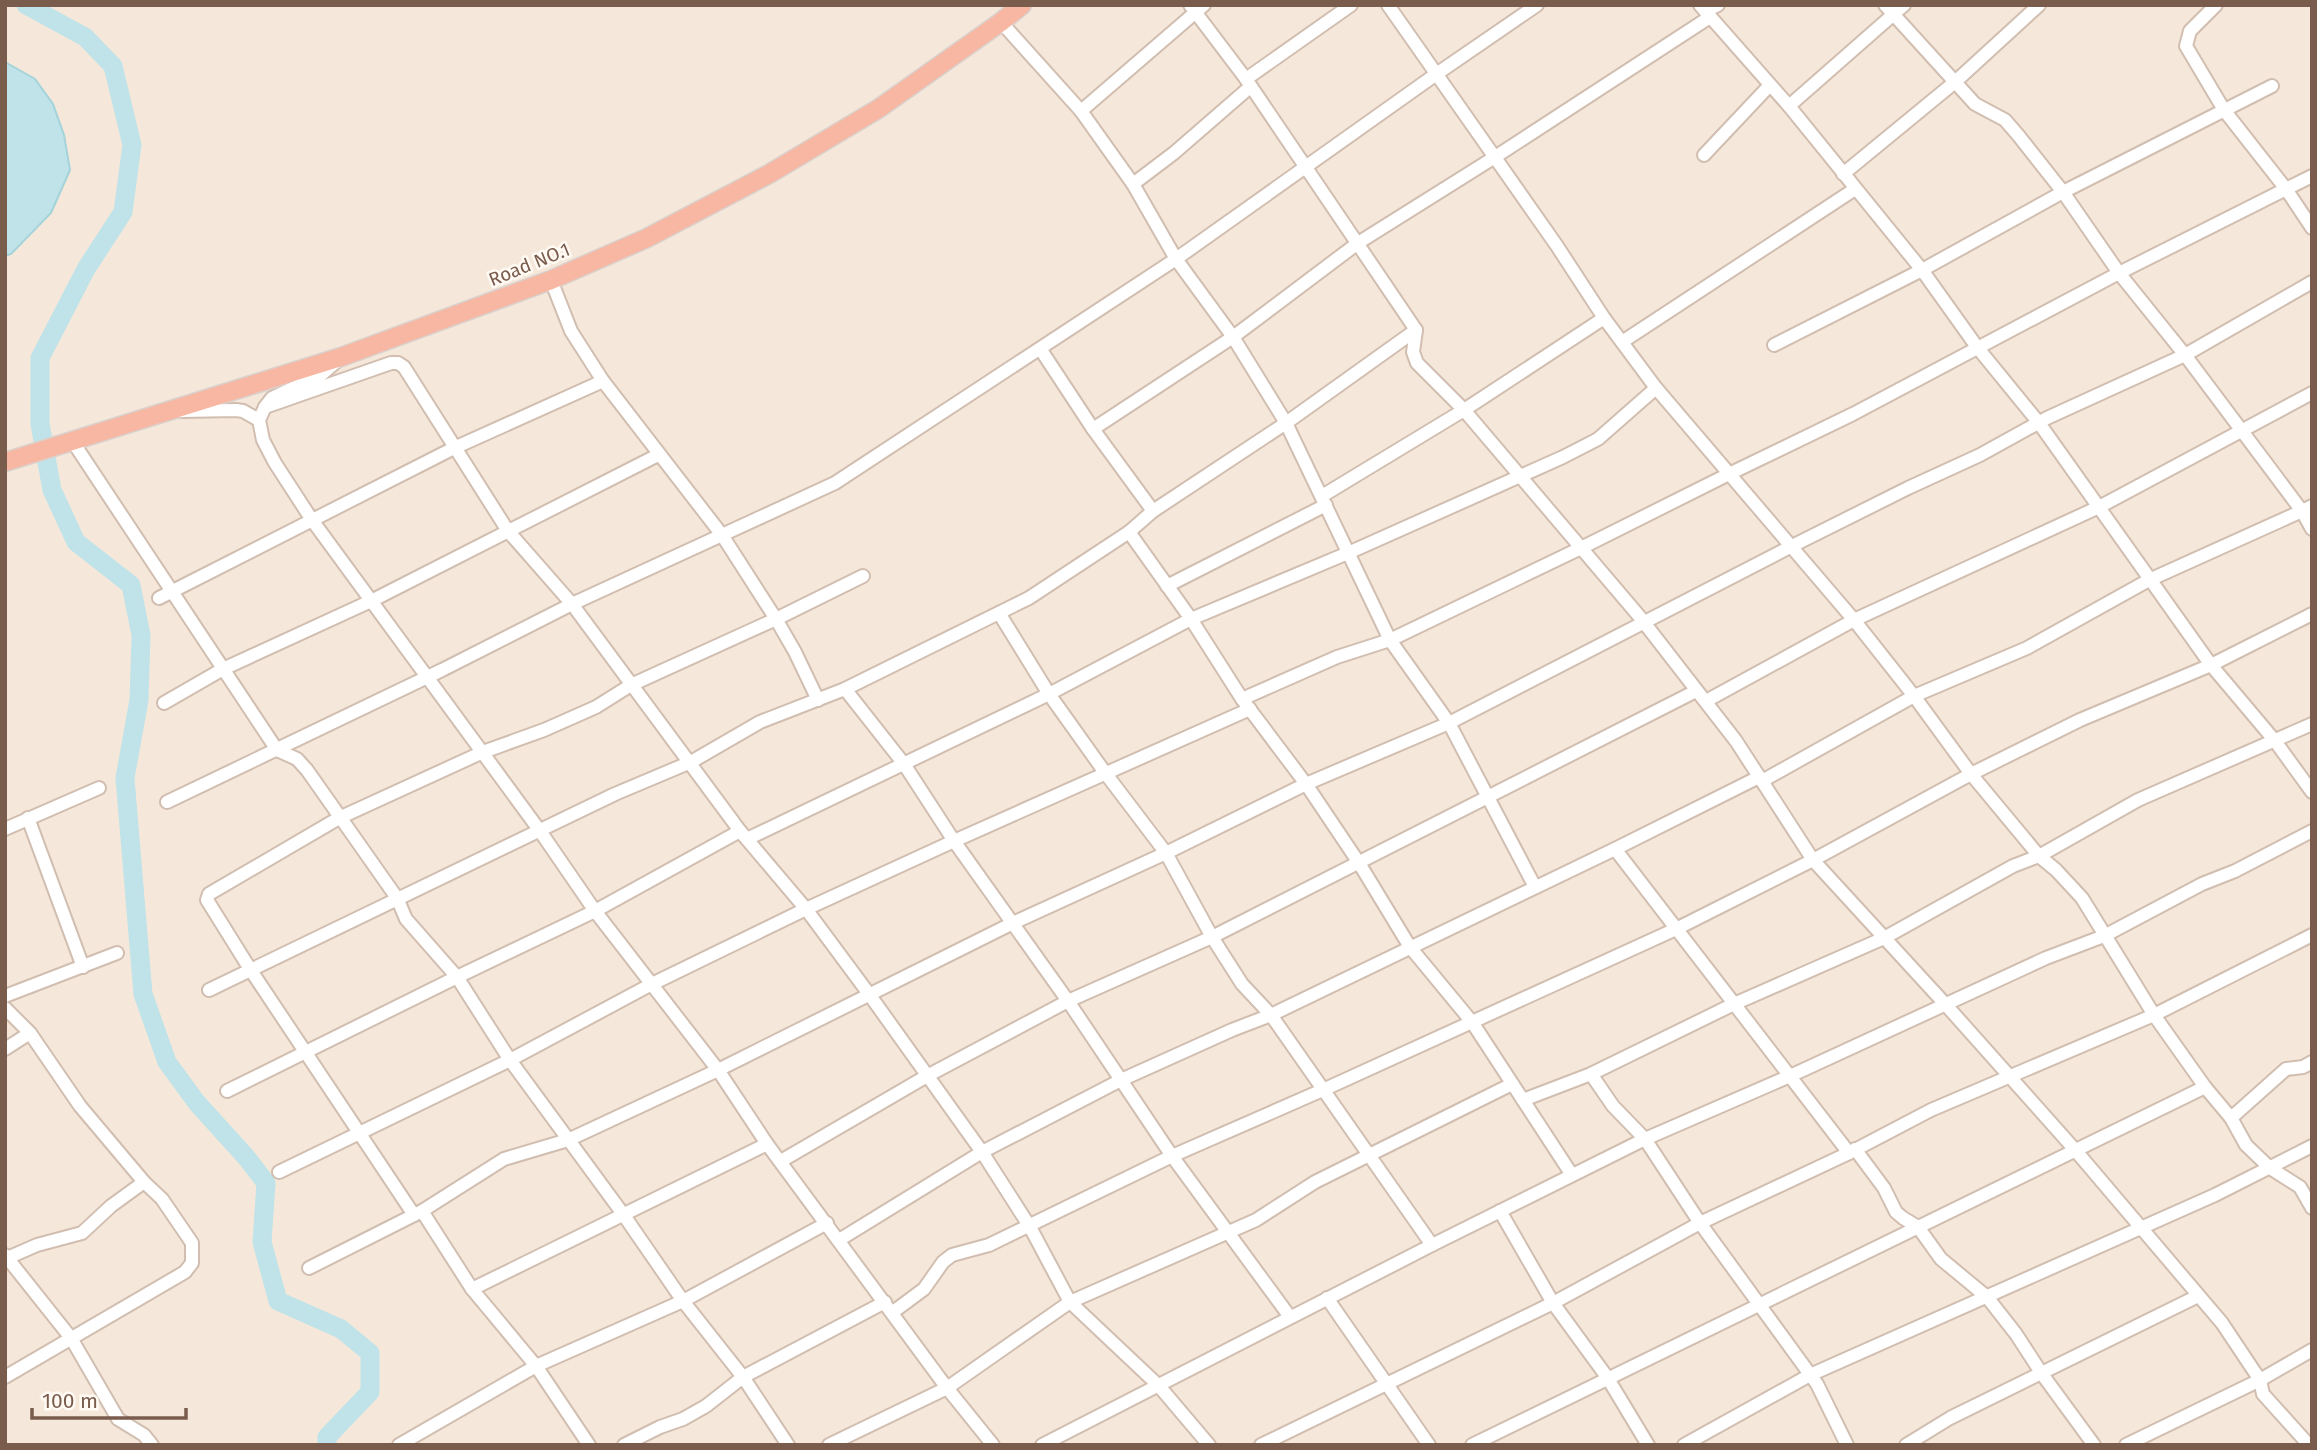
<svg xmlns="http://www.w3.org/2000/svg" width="2317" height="1450" font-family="'Fira Sans',sans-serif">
	<rect width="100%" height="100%" fill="#fdf6ec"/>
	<rect fill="#f5e8da" x="5" y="5" width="2307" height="1440"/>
	<polygon fill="#bfe3e8" stroke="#a5d3da" stroke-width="2" points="5,62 35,79 53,104 64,135 70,170 51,213 11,254 5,256"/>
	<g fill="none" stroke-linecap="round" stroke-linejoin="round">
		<polyline stroke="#bfe3e8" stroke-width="19" points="26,5 85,37 113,66 132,145 123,212 86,269 40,358 40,424 52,490 76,542 131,585 141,635 139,700 125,778 143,994 167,1062 197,1103 246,1157 266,1183 262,1242 278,1301 341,1329 370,1353 370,1392 327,1437 327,1445"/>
		<defs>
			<g id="minor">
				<polyline points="1190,5 1246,79 1416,330 1413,352 1417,363 1464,410 1639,616 1736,741 1813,860 1946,1005 2076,1151 2222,1323 2260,1380 2263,1394 2309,1445"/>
				<polyline points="1388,5 1557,246 1604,318 1656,388 1854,620 1914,696 1971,774 2039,856 2056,870 2082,898 2154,1015 2205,1087 2231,1118 2246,1145 2270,1168 2300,1187 2312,1208"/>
				<polyline points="1700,5 1789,106 1922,270 1977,347 2039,423 2211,665 2275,741 2312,792"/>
				<polyline points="2216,5 2190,31 2186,46 2224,110 2286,189 2312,228"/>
				<polyline points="1705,11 1718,5"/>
				<polyline points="1001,22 1081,111 1133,184 1176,259 1233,337 1286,423 1390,640 1449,723 1535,887"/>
				<polyline points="1246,79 1351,5"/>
				<polyline points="1789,106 1904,5"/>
				<polyline points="1081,111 1204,5"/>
				<polyline points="1704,155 1770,85"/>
				<polyline points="1843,174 1955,82 2039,5"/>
				<polyline points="1133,184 1174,153 1250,87"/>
				<polyline points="551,280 571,331 603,381 722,535 776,619 795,652 818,700"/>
				<polyline points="1622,342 1855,189"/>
				<polyline points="1774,345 1922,270 2063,192 2272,86"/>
				<polyline points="1041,350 1093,429 1153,511"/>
				<polyline points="338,360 321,375 272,398 265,407 259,420 263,440 275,463 312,520 540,831 595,911 718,1070 767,1144 947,1388 993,1445"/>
				<polyline points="265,407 391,363 398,363 404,367 508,531 572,604 740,831 806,909 869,994 982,1152 1030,1227 1070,1302 1159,1386 1209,1445"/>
				<polyline points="182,411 236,410 243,411 259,420"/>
				<polyline points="1093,429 1233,337 1358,243 1495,157 1710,17"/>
				<polyline points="73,442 277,750 297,759 307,770 397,898 406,919 457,977 510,1060 623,1214 683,1301 743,1377 788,1445"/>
				<polyline points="1322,496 1464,410 1604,318"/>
				<polyline points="2312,506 2302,511 2312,529"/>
				<polyline points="1129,532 1191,619 1242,699 1306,784 1359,863 1410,947 1472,1022 1572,1175"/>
				<polyline points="1167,586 1326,505"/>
				<polyline points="159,598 454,448 603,381"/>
				<polyline points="999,613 1049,694 1106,774 1166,853 1212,937 1242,984 1271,1015 1432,1245"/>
				<polyline points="845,689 904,764 954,841 1068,1001 1172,1156 1290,1317"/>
				<polyline points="1242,699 1337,657 1390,640 1581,548 1729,474 1853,414 2119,273 2312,176"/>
				<polyline points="1706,701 1854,620 2099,507 2312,393"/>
				<polyline points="164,703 223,669 371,601 658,455"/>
				<polyline points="1762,781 1914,696 2027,648 2149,580 2302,511 2185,355 2119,273 2063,192 2018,135 2005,120 1975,104 1885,5"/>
				<polyline points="167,802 442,670 572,604 835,483 1176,259 1435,75 1537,5"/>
				<polyline points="28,818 83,967"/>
				<polyline points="5,829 99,788"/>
				<polyline points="747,839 1049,694 1191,619 1348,553 1563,457 1598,439 1656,388"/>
				<polyline points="1615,849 1849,1153"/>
				<polyline points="209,990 615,794 691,762 760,722 845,689 1029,598 1129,532 1153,511 1286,423 1416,330"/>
				<polyline points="5,996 117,953"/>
				<polyline points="5,1008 30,1033 80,1106 144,1182 162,1199 192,1243 192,1263 185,1272 5,1377"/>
				<polyline points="5,1049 30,1033"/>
				<polyline points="1591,1074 1613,1106 1645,1139 1700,1223 1817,1384 1847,1445"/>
				<polyline points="227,1091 457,977 595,911 740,831"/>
				<polyline points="1523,1100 1591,1074 1734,1004 1884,938 2013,866 2039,856 2138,800 2312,724"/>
				<polyline points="2231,1118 2286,1069 2303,1067 2312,1062"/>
				<polyline points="1855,1149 1884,1188 1896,1212 1903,1218 1918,1227 1941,1259 1987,1297 2016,1334 2042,1374 2094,1445"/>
				<polyline points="781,1161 927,1076 1068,1001 1212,937 1696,691"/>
				<polyline points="279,1172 510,1060 650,985 806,909 954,841 1250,709"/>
				<polyline points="422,1211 472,1289 536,1366 589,1445"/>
				<polyline points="1500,1211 1553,1303 1607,1377 1648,1445"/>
				<polyline points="414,1215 250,969 207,900 209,894 339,818 483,752 544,730 596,707 631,685 776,619 863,576"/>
				<polyline points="839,1240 982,1152 1121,1080 1232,1030 1271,1015 1615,849 1759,777"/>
				<polyline points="5,1255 71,1338 118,1419 144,1435 152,1445"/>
				<polyline points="5,1259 37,1245 82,1233 111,1206 144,1182"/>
				<polyline points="309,1268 422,1211 504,1159 568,1140 718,1070 1013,923 1166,853 1306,784 1449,723 1790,547 1908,488 1980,455 2047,418 2185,355 2312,282"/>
				<polyline points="472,1289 767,1144"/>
				<polyline points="1327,1298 1429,1445"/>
				<polyline points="893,1312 924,1289 943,1262 952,1255 989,1245 1172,1156 1325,1089 1676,929 1813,860 1971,774 2080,720 2211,665 2312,614"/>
				<polyline points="399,1445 536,1366 683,1301 827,1223"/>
				<polyline points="624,1445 660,1427 683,1419 706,1406 743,1377 885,1302"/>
				<polyline points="829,1445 947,1388 1070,1302 1256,1220 1315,1182 1512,1084"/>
				<polyline points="1042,1445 1432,1245 1645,1139 1790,1076 2046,958 2104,936 2202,884 2235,871 2312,831"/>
				<polyline points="1261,1445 1553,1303 1700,1223 1849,1153 1931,1110 2154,1015 2312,935"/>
				<polyline points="1472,1445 2205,1087"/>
				<polyline points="1684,1445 1810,1375 2215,1195 2312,1146"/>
				<polyline points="1906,1445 1950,1418 2198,1296"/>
				<polyline points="2126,1445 2260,1380 2312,1350"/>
			</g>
			<polyline id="highway" points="5,462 341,357 551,280 647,238 769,174 878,109 1001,22 1022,5"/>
		</defs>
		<use href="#minor" stroke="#d1beb0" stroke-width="16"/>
		<use href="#highway" stroke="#dad1cd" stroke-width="21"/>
		<use href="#minor" stroke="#fff" stroke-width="12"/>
		<use href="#highway" stroke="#f7b7a3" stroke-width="18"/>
	</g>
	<g text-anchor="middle" stroke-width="5" stroke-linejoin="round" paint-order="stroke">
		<g font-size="19" fill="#7a5c4d" stroke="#fffaf3">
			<text transform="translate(529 264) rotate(-22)" y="7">Road NO.1</text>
		</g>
	</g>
	<rect width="2317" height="1450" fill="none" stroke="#7a5c4d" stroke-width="14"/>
	<path d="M32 1408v10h154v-10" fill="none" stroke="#7a5c4d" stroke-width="3.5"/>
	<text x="42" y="1408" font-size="21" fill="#7a5c4d" stroke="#fffaf3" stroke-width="5" paint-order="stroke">100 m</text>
</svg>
